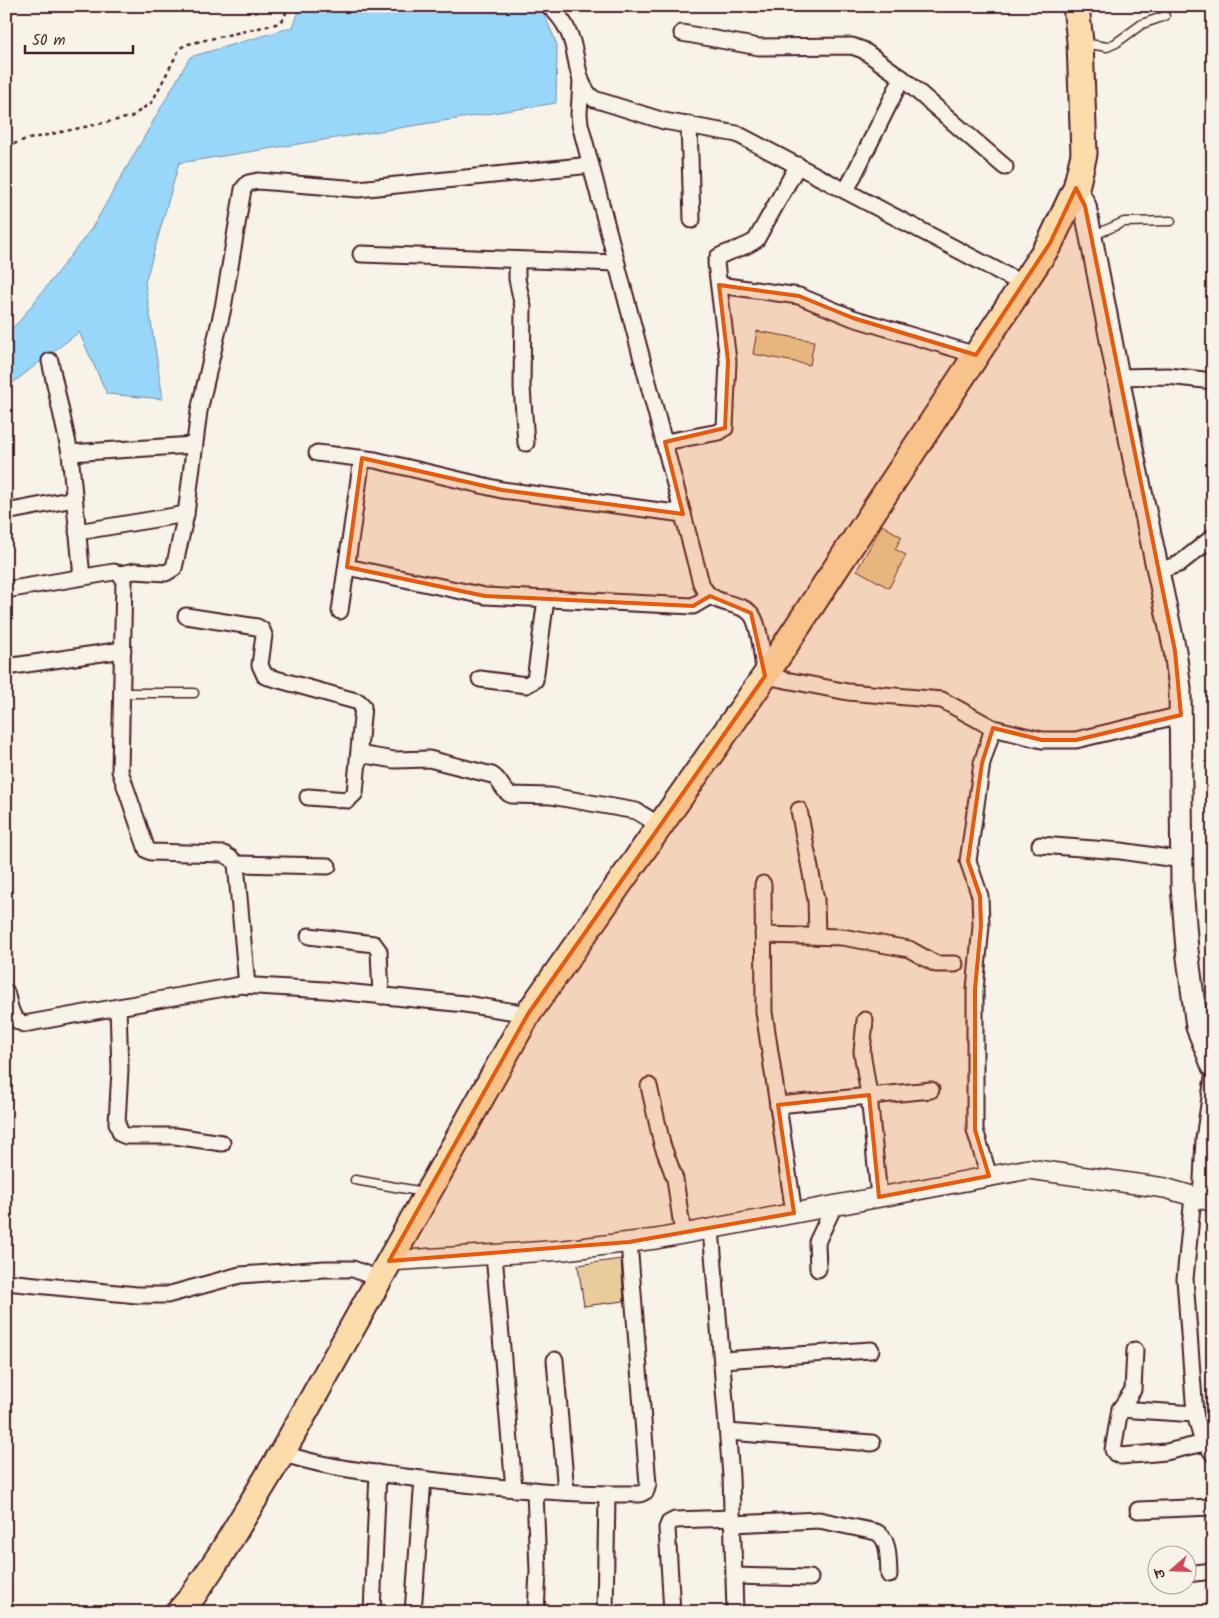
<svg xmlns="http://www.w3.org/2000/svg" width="1219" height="1618" font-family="Kalam,'Playpen Sans Deva',sans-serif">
	<rect width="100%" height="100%" fill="#f7f3e8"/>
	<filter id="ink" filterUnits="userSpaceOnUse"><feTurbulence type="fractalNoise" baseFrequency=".02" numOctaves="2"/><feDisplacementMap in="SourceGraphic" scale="10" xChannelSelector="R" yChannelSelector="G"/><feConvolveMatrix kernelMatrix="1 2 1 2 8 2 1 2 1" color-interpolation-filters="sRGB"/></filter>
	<g filter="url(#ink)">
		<polygon fill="#98d7f9" stroke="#798da7" points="301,6 531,6 543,11 557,45 556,103 179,163 145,283 163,399 107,394 79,332 6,388 6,332 18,323 92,228 190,57 293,27"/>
		<g fill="#e8cc9c" stroke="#4a1f2b">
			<polygon points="757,331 814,341 810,365 753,354"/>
			<polygon points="882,525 902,537 895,549 906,555 889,588 857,570"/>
			<polygon points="621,1259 624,1301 584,1306 578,1265"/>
		</g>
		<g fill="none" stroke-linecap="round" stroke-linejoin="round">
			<defs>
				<g id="service">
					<polyline points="1083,43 1107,47 1116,43 1142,24 1165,16"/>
					<polyline points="1092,236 1124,222 1171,221"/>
					<polyline points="122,693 194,693"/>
					<polyline points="355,1180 424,1192"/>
				</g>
				<g id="minor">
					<path d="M549,6C557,13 564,22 568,31C579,52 574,84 594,99L664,121L737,134L1023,284"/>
					<polyline points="682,33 759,47 852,46 863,50 902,78 1005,167"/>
					<path d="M581,81L579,114L580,124L701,583C710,608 741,600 752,615C761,628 762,660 765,676L848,692L942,700L993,728L1042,740H1076L1181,715"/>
					<polyline points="689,124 692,220"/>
					<polyline points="846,191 902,78"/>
					<polyline points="361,254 617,263"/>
					<polyline points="517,261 517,279 523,307 522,387 526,443"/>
					<polyline points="719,285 799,296 853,318 976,355"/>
					<polyline points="50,361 70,453 82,577"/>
					<polyline points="1118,377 1168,376 1213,381"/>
					<path d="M665,442L719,432L725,428L728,361L716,263L718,257C730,250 744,249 756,240L798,165"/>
					<polyline points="70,453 194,445"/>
					<polyline points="317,453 375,460 502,490 683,514"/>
					<polyline points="6,512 74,499"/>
					<polyline points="77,532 186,514"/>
					<polyline points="347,567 485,596 693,606 710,596"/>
					<polyline points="1158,571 1179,564 1213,537"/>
					<polyline points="120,574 135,571 166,573 174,568 186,514 199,411 223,308 243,189 248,183 258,181 358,189 591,165"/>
					<polyline points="6,590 114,572 120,574 124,579 120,771 147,850 151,852 224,854 232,859 236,864 247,986"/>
					<polyline points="340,611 362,458"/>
					<polyline points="186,616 257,627 262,630 264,635 260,665 265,676 359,702 363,706 355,793 348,800 308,797"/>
					<polyline points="6,667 123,650"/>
					<polyline points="480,679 526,685 535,680 546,599"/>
					<path d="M359,754L394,760L429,759L492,775C501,780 502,791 511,795L551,796L636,811L661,826"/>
					<polyline points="799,810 816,900 817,936"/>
					<polyline points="1040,845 1121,851 1182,860"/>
					<polyline points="236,864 328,866"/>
					<polyline points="763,884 764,1012 794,1213"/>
					<polyline points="763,935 842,937 909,949 936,964 955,964"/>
					<polyline points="309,936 374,944 379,951 381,996"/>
					<path d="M6,992C10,1005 10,1020 24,1024L241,985L325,990L465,1004L528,1014"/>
					<polyline points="118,1007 120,1070 117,1123 121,1134 126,1136 175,1136 222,1143"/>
					<polyline points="865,1020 862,1052 869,1095 879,1197"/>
					<polyline points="649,1086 662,1144 675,1179 683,1234"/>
					<polyline points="778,1105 931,1090"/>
					<polyline points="989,1176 975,1130 975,989 981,926 980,896 968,861 982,763 993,728"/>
					<polyline points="1193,1196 1185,1279 1195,1414 1201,1436 1213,1454"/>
					<polyline points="1201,1199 1204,1139 1213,1077"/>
					<polyline points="711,1229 731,1476 735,1612"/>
					<polyline points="494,1254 514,1489"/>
					<polyline points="818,1269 817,1242 834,1206"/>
					<polyline points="6,1282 137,1295 167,1295 240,1275 325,1269 353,1269 379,1279"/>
					<polyline points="1135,1350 1133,1390 1120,1409 1113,1450 1116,1454 1121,1456 1166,1452 1205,1443"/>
					<polyline points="555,1360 566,1492"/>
					<polyline points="723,1360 871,1350"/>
					<polyline points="1120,1409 1195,1414"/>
					<polyline points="728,1432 872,1443"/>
					<path d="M282,1453C322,1467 363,1471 405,1477C483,1487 562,1495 640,1494L646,1491L648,1484L629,1242"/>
					<polyline points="535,1490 538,1571 536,1612"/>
					<polyline points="1138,1510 1213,1507"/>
					<path d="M732,1524L819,1520L876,1532C890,1538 888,1561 889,1575"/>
					<polyline points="1186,1574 1213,1571"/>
					<polyline points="734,1576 810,1578"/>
					<polyline points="372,1612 378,1473"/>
					<polyline points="413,1612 423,1479"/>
					<polyline points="605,1612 607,1495"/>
					<polyline points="672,1612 667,1528 669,1523 675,1520 732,1518"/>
				</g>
				<polyline id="tertiary" points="389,1261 564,1250 656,1239 1029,1169 1165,1188 1213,1202"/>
				<polyline id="secondary" points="1076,188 1085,206 1134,459 1175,651 1180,688 1182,886 1187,950 1197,1027 1213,1067"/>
				<polyline id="trunk" points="179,1612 192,1597 221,1554 282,1453 528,1014 765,676 1050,243 1076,188 1084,154 1080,42 1076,6"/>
			</defs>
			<use href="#service" stroke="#4a1f2b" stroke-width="11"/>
			<use href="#minor" stroke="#4a1f2b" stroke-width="19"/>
			<use href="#tertiary" stroke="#4a1f2b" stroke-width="22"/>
			<use href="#secondary" stroke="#4a1f2b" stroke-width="25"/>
			<use href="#trunk" stroke="#4a1f2b" stroke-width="29"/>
			<polyline stroke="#4a1f2b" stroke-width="2.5" stroke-dasharray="4 4" stroke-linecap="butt" points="6,147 24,140 131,117 152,102 180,48 188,44 276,24 284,19 288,6"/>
			<use href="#service" stroke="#f7f3e8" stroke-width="8"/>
			<use href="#minor" stroke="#f7f3e8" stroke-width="15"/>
			<use href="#tertiary" stroke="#f7f3e8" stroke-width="19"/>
			<use href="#secondary" stroke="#f7f3e8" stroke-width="21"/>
			<use href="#trunk" stroke="#fddcac" stroke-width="25"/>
		</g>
	</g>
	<path fill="#e8590c" fill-opacity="0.2" stroke="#e8590c" stroke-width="4" stroke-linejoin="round" d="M1076,188L1085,206L1175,651L1181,715L1076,740H1042L993,728L982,763L968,861L980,896L981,926L975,989V1130L989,1176L879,1197L869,1095L778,1105L794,1213L629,1242L389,1261L528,1014L765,676L751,613L710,596L693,606L485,596L347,567L362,458L502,490L683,514L665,442L725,428L728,361L719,285L799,296L853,318L976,355L1050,243Z"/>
	<rect width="1219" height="1618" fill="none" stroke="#f7f3e8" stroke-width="25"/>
	<rect x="12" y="12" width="1194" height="1593" fill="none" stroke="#4a1f2b" stroke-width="2" filter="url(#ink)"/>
	<g transform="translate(1172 1570) rotate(250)"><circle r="24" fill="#f7f3e8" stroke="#b29e9c"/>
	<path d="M0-4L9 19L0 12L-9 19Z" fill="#d1495b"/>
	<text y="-8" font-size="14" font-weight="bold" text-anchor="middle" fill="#4a1f2b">उ</text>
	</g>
	<path d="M25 45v8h108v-8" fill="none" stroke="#4a1f2b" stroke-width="2.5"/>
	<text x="32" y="45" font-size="15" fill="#4a1f2b" stroke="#f7f3e8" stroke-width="4" paint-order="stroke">50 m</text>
</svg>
